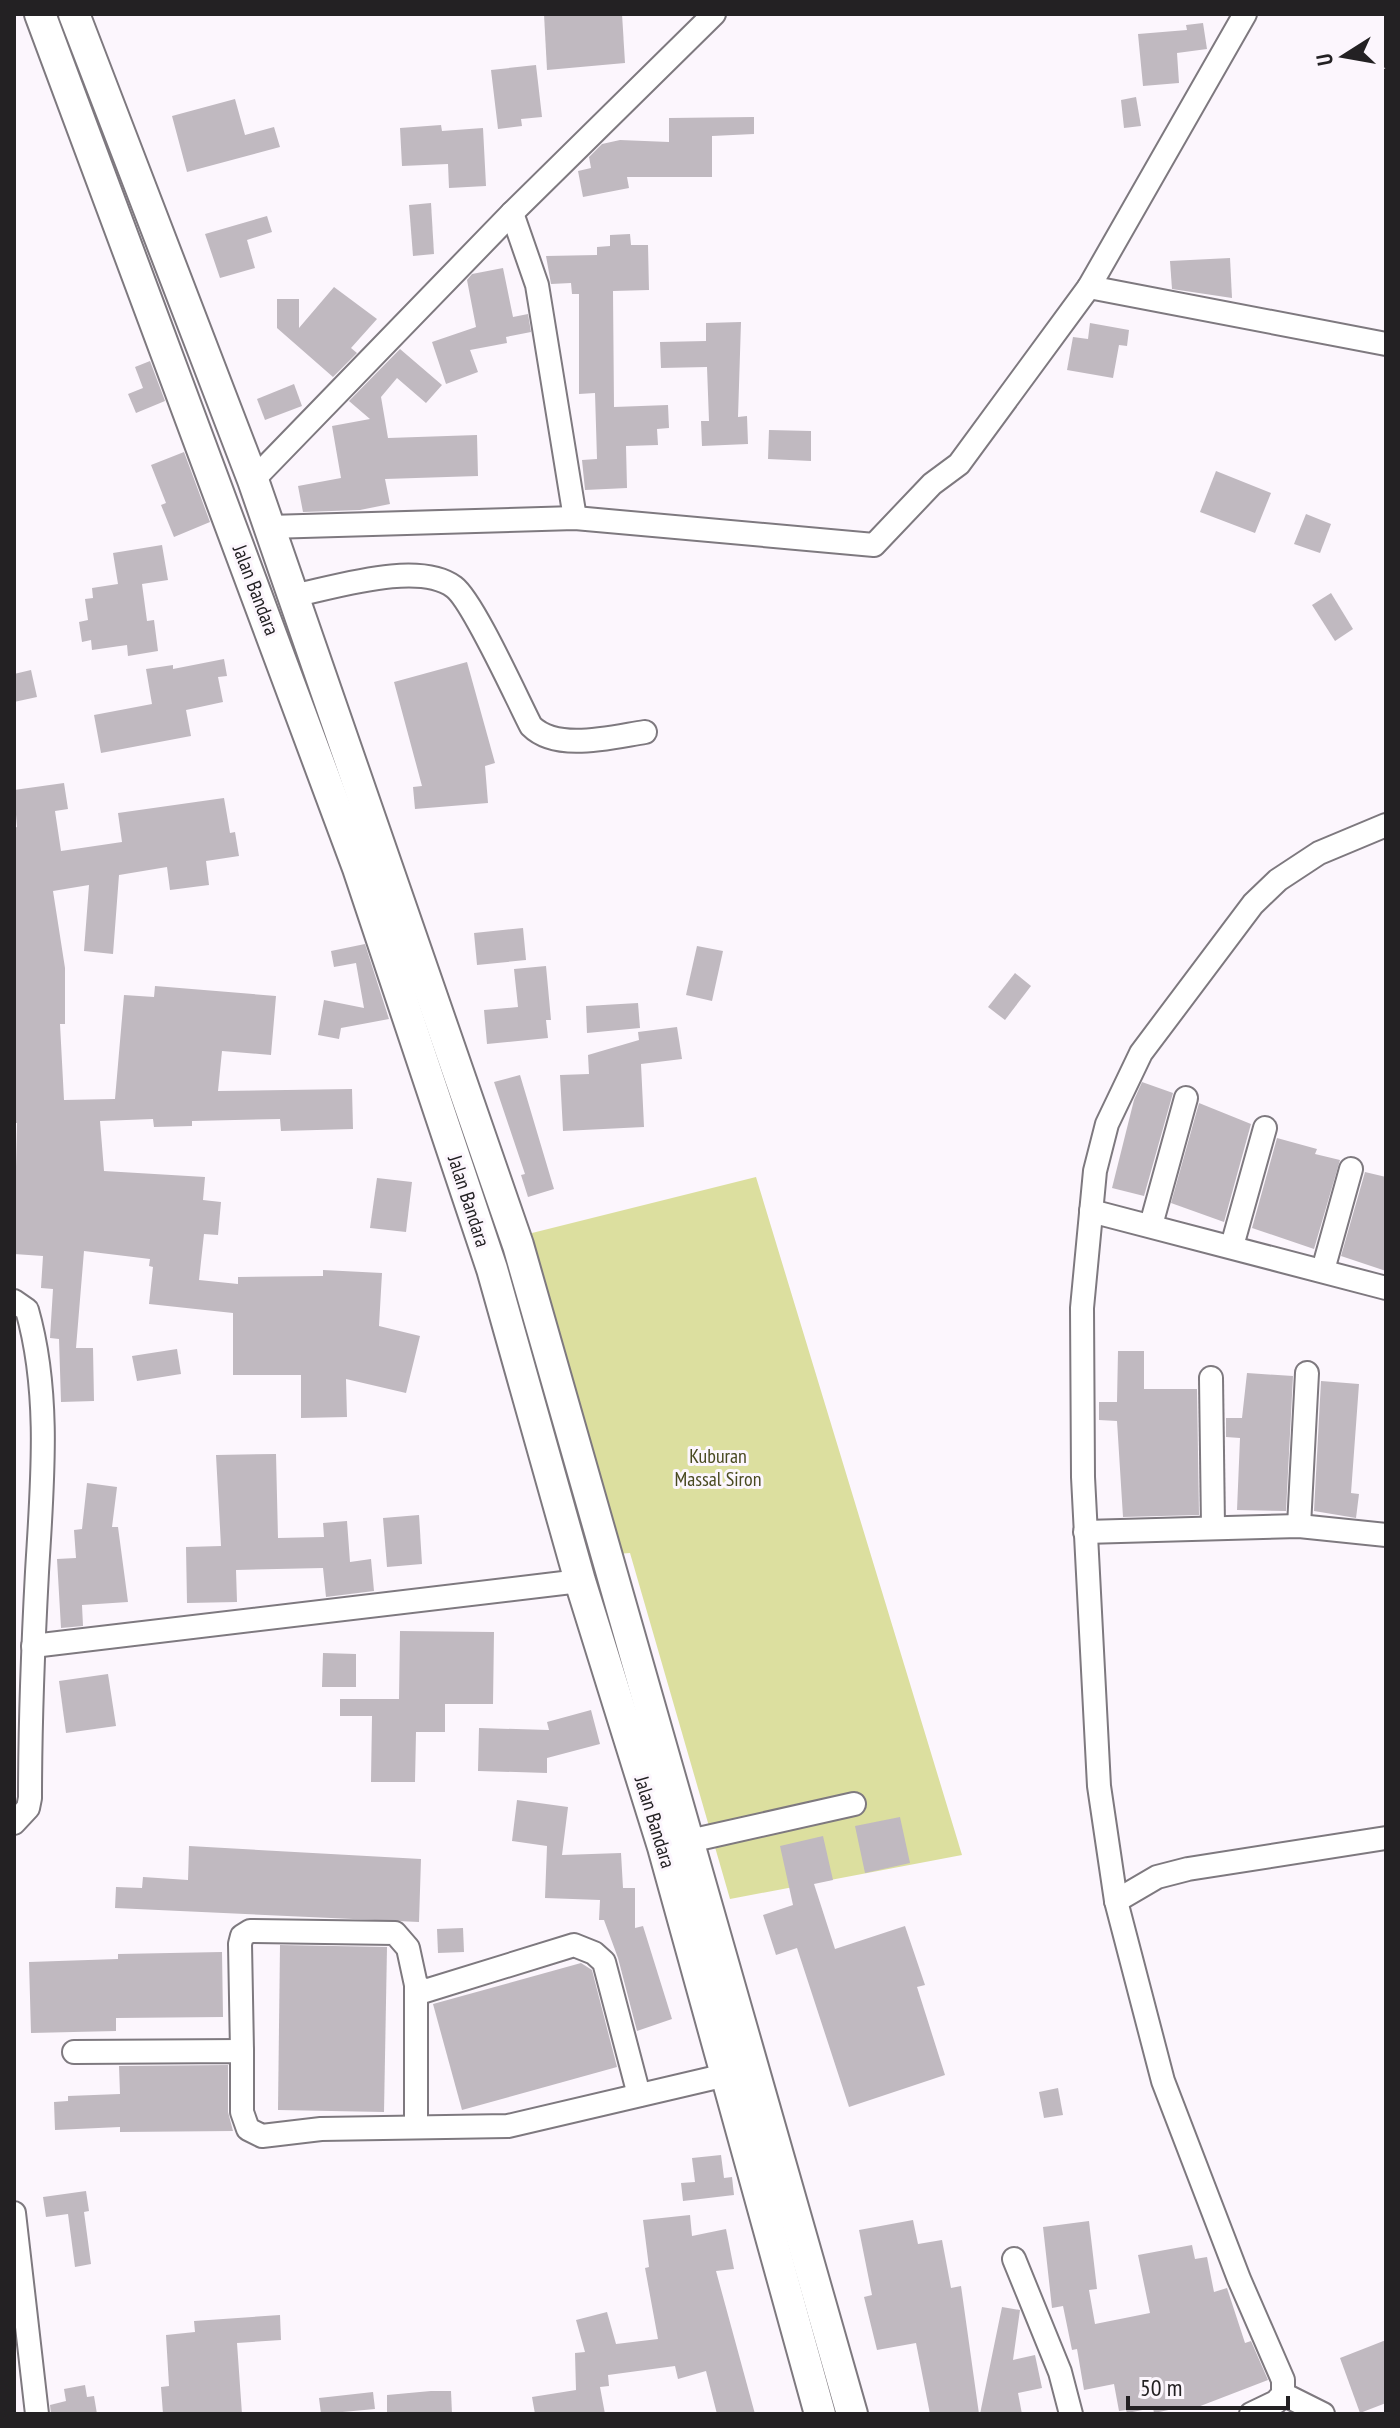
<svg xmlns="http://www.w3.org/2000/svg" width="1400" height="2428" font-family="'PT Sans Narrow',sans-serif">
	<rect width="100%" height="100%" fill="#fcf6fd"/>
	<polygon fill="#dcdf9f" points="756,1177 962,1855 730,1899 630,1553 616,1554 524,1235"/>
	<g fill="#c0b9c0">
		<polygon points="544,14 622,14 625,63 547,70"/>
		<polygon points="1203,23 1207,49 1177,53 1179,83 1143,86 1138,34 1187,30 1186,25"/>
		<polygon points="536,65 542,117 521,119 522,126 498,129 491,70"/>
		<polygon points="1136,97 1141,126 1124,128 1121,100"/>
		<polygon points="235,99 245,135 274,127 280,147 187,172 172,116"/>
		<polygon points="754,117 754,134 712,136 712,177 627,177 629,188 583,197 578,171 591,168 589,157 602,144 620,140 669,142 669,118"/>
		<polygon points="441,125 442,131 483,128 486,186 449,188 448,164 402,166 400,128"/>
		<polygon points="431,203 434,254 413,256 409,205"/>
		<polygon points="267,216 272,232 247,240 255,268 220,278 205,234"/>
		<polygon points="630,234 631,245 648,245 649,290 613,291 614,407 668,405 669,428 657,429 658,445 626,446 627,488 585,490 582,460 597,459 595,393 579,394 579,294 572,294 571,283 551,284 546,256 597,255 597,247 610,246 610,235"/>
		<polygon points="1230,258 1232,298 1172,289 1170,261"/>
		<polygon points="503,268 513,317 528,314 531,332 506,337 507,343 470,350 478,372 446,384 432,342 476,327 467,280 472,274"/>
		<polygon points="334,287 377,319 351,348 357,353 333,377 277,328 277,299 299,299 299,328"/>
		<polygon points="741,322 738,417 747,416 748,444 702,446 701,421 709,421 707,367 661,368 660,342 706,341 706,323"/>
		<polygon points="1090,323 1129,330 1127,346 1119,345 1113,378 1067,370 1073,337 1088,339"/>
		<polygon points="400,349 442,385 426,403 397,378 381,397 388,438 477,435 478,476 385,479 390,504 360,510 303,512 298,486 341,478 332,426 370,419 349,401"/>
		<polygon points="150,361 165,401 136,413 128,394 143,388 135,367"/>
		<polygon points="294,384 302,406 265,420 257,399"/>
		<polygon points="769,430 811,431 811,461 768,459"/>
		<polygon points="184,452 210,522 174,537 161,505 166,503 151,465"/>
		<polygon points="1216,471 1271,493 1255,533 1200,512"/>
		<polygon points="1306,514 1331,524 1320,553 1294,544"/>
		<polygon points="162,545 168,580 142,584 147,621 154,620 158,651 128,656 127,645 92,650 91,640 82,642 79,622 88,620 85,599 93,598 92,588 118,584 113,553"/>
		<polygon points="1331,593 1353,629 1335,641 1312,605"/>
		<polygon points="224,659 227,676 218,677 223,702 186,710 191,736 101,753 94,715 152,704 146,669 173,665 173,669"/>
		<polygon points="467,662 495,763 485,766 488,803 415,809 413,787 422,786 394,682"/>
		<polygon points="31,670 37,697 14,702 14,674"/>
		<polygon points="64,783 68,809 55,811 61,851 122,842 118,813 224,798 230,833 235,832 239,856 206,861 209,885 170,890 167,867 119,875 113,954 84,951 89,885 53,891 65,968 65,1024 60,1024 64,1100 115,1099 124,995 154,997 155,986 276,996 271,1055 222,1051 218,1091 352,1089 353,1129 281,1131 280,1119 192,1121 192,1126 154,1127 153,1119 100,1121 104,1171 205,1177 203,1200 221,1202 218,1235 204,1234 199,1280 238,1284 238,1277 323,1276 323,1270 382,1273 379,1326 420,1336 406,1393 346,1379 347,1417 301,1418 301,1375 233,1375 233,1313 149,1304 153,1267 149,1266 150,1259 84,1251 76,1348 93,1348 94,1401 61,1402 59,1339 50,1338 53,1289 41,1288 43,1256 14,1254 17,1123 14,1123 14,828 17,827 14,790"/>
		<polygon points="523,928 526,960 477,965 474,933"/>
		<polygon points="365,944 389,1019 341,1028 339,1039 318,1035 324,1000 364,1008 356,963 334,967 331,951"/>
		<polygon points="697,946 723,951 712,1001 686,995"/>
		<polygon points="546,966 551,1020 546,1020 548,1038 487,1044 484,1010 518,1007 514,969"/>
		<polygon points="1015,973 1031,986 1005,1020 988,1007"/>
		<polygon points="638,1003 640,1028 587,1033 586,1006"/>
		<polygon points="677,1027 682,1059 641,1064 644,1127 563,1131 560,1075 589,1074 588,1055 639,1040 638,1032"/>
		<polygon points="520,1075 554,1189 528,1197 521,1175 525,1174 494,1082"/>
		<polygon points="1142,1082 1173,1093 1144,1196 1112,1188 1134,1100"/>
		<polygon points="1199,1103 1251,1124 1224,1222 1171,1203"/>
		<polygon points="1277,1138 1317,1149 1315,1154 1340,1160 1314,1249 1252,1228"/>
		<polygon points="1365,1172 1386,1177 1386,1271 1341,1256"/>
		<polygon points="377,1178 412,1182 406,1232 370,1228"/>
		<polygon points="177,1349 181,1374 137,1381 132,1356"/>
		<polygon points="1118,1351 1144,1351 1144,1389 1197,1389 1199,1515 1123,1517 1117,1421 1099,1420 1099,1402 1117,1402"/>
		<polygon points="1247,1373 1293,1376 1286,1511 1237,1510 1240,1438 1226,1437 1226,1418 1242,1418"/>
		<polygon points="1321,1381 1359,1384 1351,1493 1359,1494 1356,1518 1314,1511"/>
		<polygon points="276,1454 278,1538 324,1537 323,1523 347,1521 350,1562 371,1559 374,1591 326,1597 323,1568 236,1570 237,1602 187,1603 186,1547 221,1546 216,1455"/>
		<polygon points="87,1483 117,1487 112,1527 118,1527 128,1602 82,1605 83,1626 61,1628 57,1559 76,1558 74,1530 82,1529"/>
		<polygon points="419,1515 422,1564 387,1567 383,1518"/>
		<polygon points="400,1631 494,1632 493,1704 445,1704 445,1732 416,1732 415,1782 371,1782 372,1716 340,1716 340,1699 399,1699"/>
		<polygon points="323,1653 356,1654 356,1687 322,1687"/>
		<polygon points="108,1674 116,1726 66,1733 59,1681"/>
		<polygon points="591,1710 600,1744 547,1758 547,1773 478,1771 479,1728 549,1730 547,1722"/>
		<polygon points="517,1800 568,1807 562,1855 621,1853 623,1888 635,1888 635,1928 643,1926 672,2019 637,2031 618,1958 604,1920 599,1920 600,1900 545,1898 547,1846 512,1841"/>
		<polygon points="900,1817 910,1863 865,1873 855,1826"/>
		<polygon points="823,1836 833,1880 814,1884 835,1949 905,1926 925,1985 917,1987 945,2075 849,2107 797,1948 776,1955 763,1915 793,1905 780,1846"/>
		<polygon points="189,1846 421,1859 419,1922 115,1908 116,1887 142,1888 143,1877 188,1880"/>
		<polygon points="463,1928 464,1952 438,1953 437,1929"/>
		<polygon points="280,1945 387,1947 384,2112 278,2110"/>
		<polygon points="222,1952 223,2017 116,2018 116,2031 31,2033 29,1962 118,1959 118,1954"/>
		<polygon points="581,1963 592,1970 617,2067 462,2110 433,2004"/>
		<polygon points="228,2065 228,2112 233,2131 120,2132 120,2127 55,2130 54,2102 68,2101 68,2096 120,2094 119,2066"/>
		<polygon points="1058,2088 1063,2115 1044,2118 1039,2092"/>
		<polygon points="721,2155 724,2178 732,2177 734,2195 683,2201 681,2183 695,2182 692,2158"/>
		<polygon points="86,2191 89,2211 84,2212 91,2264 75,2267 68,2214 46,2217 43,2197"/>
		<polygon points="690,2215 692,2236 726,2229 734,2269 716,2271 755,2414 717,2414 706,2371 678,2379 675,2366 608,2375 609,2386 600,2387 605,2414 535,2414 532,2397 576,2390 575,2353 585,2352 576,2320 607,2312 616,2344 658,2339 645,2268 649,2267 643,2220"/>
		<polygon points="913,2220 918,2244 942,2240 951,2288 961,2286 979,2414 930,2414 916,2343 877,2350 864,2297 872,2295 859,2230"/>
		<polygon points="1089,2221 1097,2289 1089,2290 1095,2324 1150,2313 1138,2255 1192,2245 1195,2259 1207,2257 1214,2292 1227,2288 1245,2343 1251,2341 1268,2380 1190,2410 1188,2406 1154,2413 1153,2408 1127,2413 1126,2410 1119,2411 1114,2384 1084,2390 1077,2349 1072,2350 1063,2306 1052,2308 1043,2227"/>
		<polygon points="1002,2307 1020,2310 1013,2360 1035,2355 1042,2388 1018,2393 1022,2414 980,2414"/>
		<polygon points="280,2315 281,2340 237,2343 242,2414 163,2414 161,2387 169,2386 166,2335 195,2332 194,2321"/>
		<polygon points="1386,2340 1386,2403 1360,2413 1340,2358"/>
		<polygon points="85,2385 87,2397 94,2396 97,2414 51,2414 50,2405 66,2401 64,2389"/>
		<polygon points="431,2391 451,2391 452,2414 387,2414 387,2395"/>
		<polygon points="373,2392 375,2409 321,2414 319,2398"/>
	</g>
	<g fill="none" stroke-linecap="round" stroke-linejoin="round">
		<defs>
			<g id="minor">
				<polyline points="512,213 537,285 575,518"/>
				<polyline points="1089,287 1386,344"/>
				<polyline points="253,480 512,213 714,14"/>
				<polyline points="269,527 575,518 874,545 932,484 959,464 1089,287 1245,14"/>
				<path d="M292,596C333,588 418,560 454,587C473,601 517,699 531,726C557,752 612,737 645,732"/>
				<polyline points="1091,1211 1386,1288"/>
				<polyline points="1151,1225 1186,1098"/>
				<polyline points="1232,1246 1265,1128"/>
				<polyline points="1323,1270 1351,1169"/>
				<path d="M14,1301L27,1310C51,1394 42,1486 37,1572C33,1647 30,1722 30,1798L28,1808L14,1823"/>
				<polyline points="1211,1378 1213,1526"/>
				<polyline points="1299,1526 1307,1373"/>
				<polyline points="1085,1532 1299,1526 1386,1535"/>
				<polyline points="33,1646 580,1581"/>
				<polyline points="676,1844 854,1804"/>
				<polyline points="1116,1901 1157,1877 1188,1869 1386,1838"/>
				<polyline points="416,1985 416,2127"/>
				<polyline points="242,2051 240,1944 242,1936 250,1931 395,1933 408,1948 416,1985 425,1991 574,1945 594,1953 604,1962 639,2095"/>
				<polyline points="74,2052 242,2051 242,2112 248,2129 262,2136 321,2129 508,2126 726,2075"/>
				<polyline points="14,2213 37,2414"/>
				<polyline points="1014,2259 1060,2372 1071,2414"/>
				<polyline points="1283,2394 1323,2414"/>
				<polyline points="1251,2414 1276,2402 1283,2394 1283,2380 1239,2279 1163,2081 1116,1901 1099,1786 1083,1477 1082,1308 1095,1171 1107,1124 1141,1053 1253,904 1278,880 1319,853 1386,825"/>
			</g>
			<g id="highway">
				<polyline points="40,14 358,868 492,1269 580,1581 663,1847 820,2414"/>
				<polyline points="74,14 253,480 518,1245 852,2414"/>
			</g>
		</defs>
		<use href="#minor" stroke="#7e797f" stroke-width="26"/>
		<use href="#highway" stroke="#7e797f" stroke-width="34"/>
		<use href="#minor" stroke="#fff" stroke-width="22"/>
		<use href="#highway" stroke="#fff" stroke-width="30"/>
	</g>
	<g text-anchor="middle" stroke-width="6" stroke-linejoin="round" paint-order="stroke">
		<g font-size="20" fill="#232123" stroke="#fcf6fd">
			<text transform="translate(256 590) rotate(69)" y="7">Jalan Bandara</text>
			<text transform="translate(469 1201) rotate(72)" y="7">Jalan Bandara</text>
			<text transform="translate(655 1822) rotate(73)" y="7">Jalan Bandara</text>
		</g>
		<g font-size="20" fill="#494a20" stroke="#fcf6fd">
			<text x="718" y="1463">Kuburan<tspan x="718" dy="23">Massal Siron</tspan></text>
		</g>
	</g>
	<rect width="1400" height="2428" fill="none" stroke="#232123" stroke-width="32"/>
	<g transform="translate(1344 56) rotate(259)" stroke="#fcf6fd" stroke-width="6" paint-order="stroke">
	<path d="M0-6L14 30L0 20L-14 30Z" fill="#232123"/>
	<text y="-12" font-size="22" font-weight="bold" text-anchor="middle" fill="#232123">U</text>
	</g>
	<path d="M1128 2396v12h160v-12" fill="none" stroke="#232123" stroke-width="4"/>
	<text x="1140" y="2396" font-size="24" fill="#232123" stroke="#fcf6fd" stroke-width="6" paint-order="stroke">50 m</text>
</svg>
